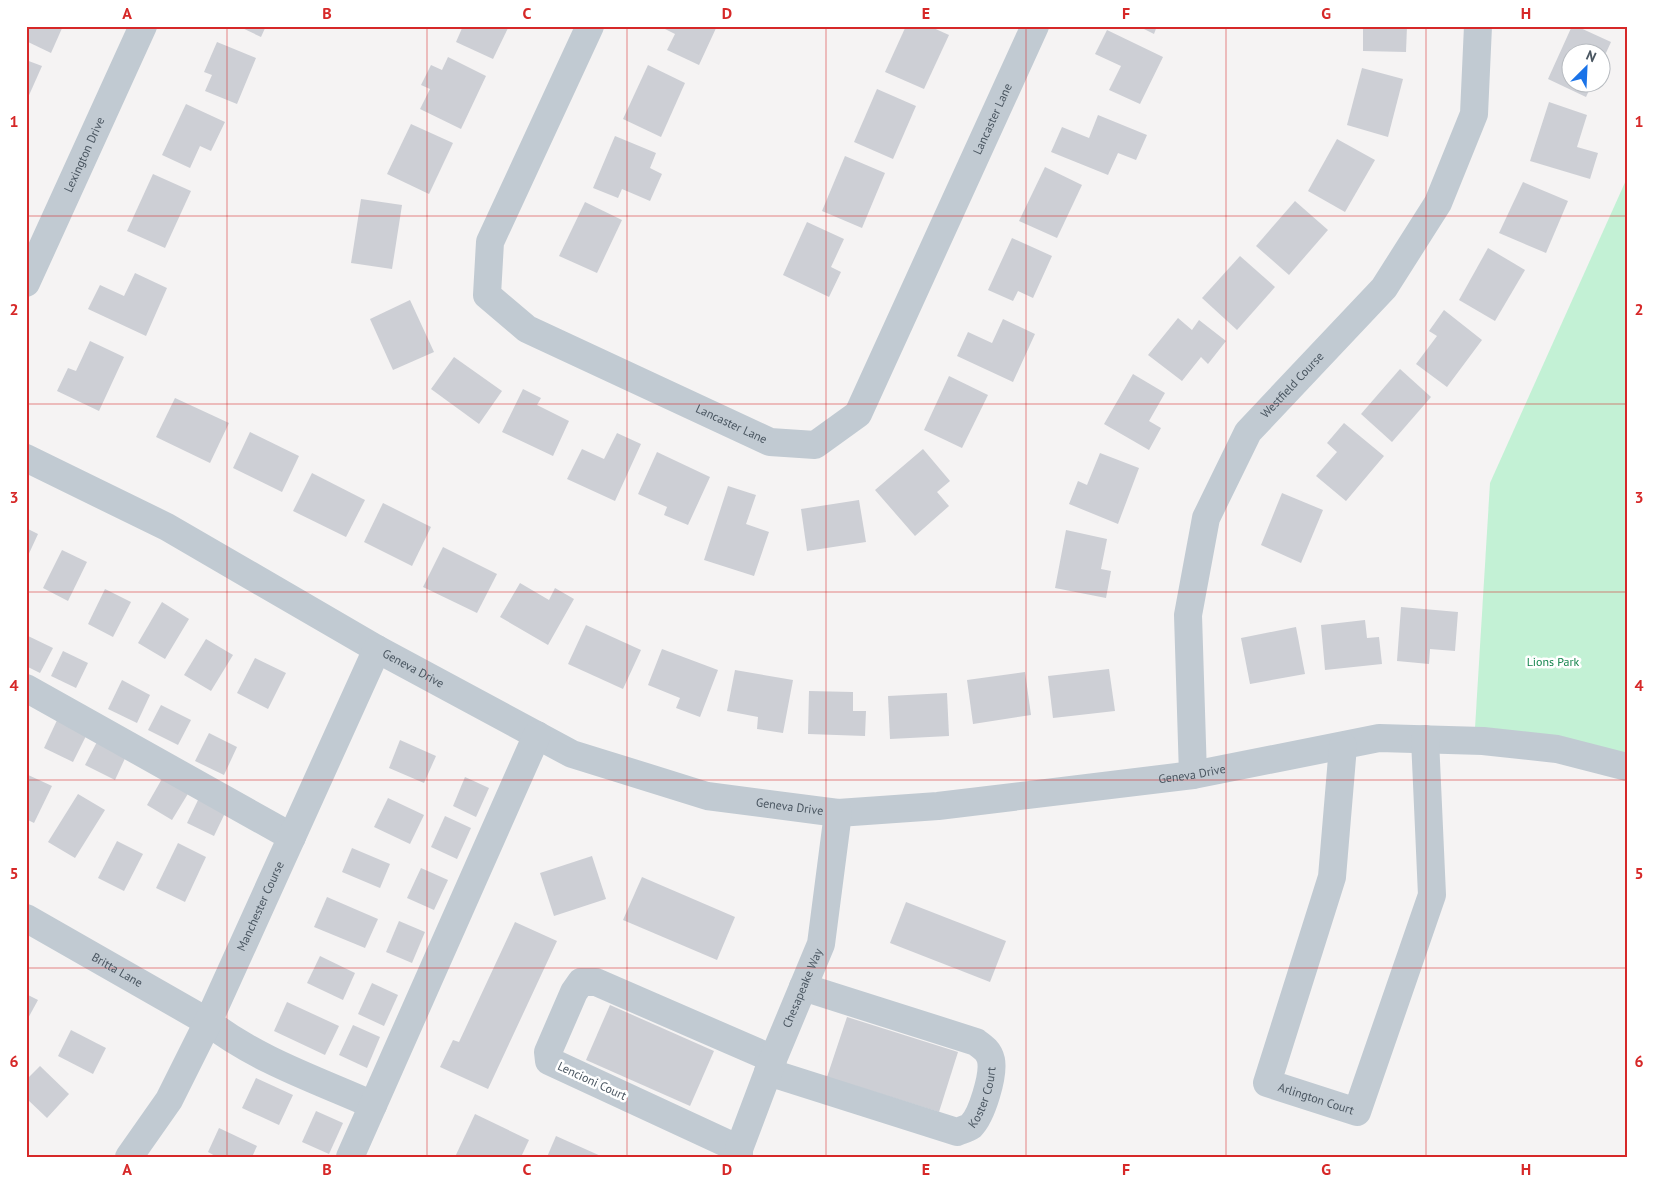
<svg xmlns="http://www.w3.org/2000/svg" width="1653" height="1183" font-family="'PT Sans',sans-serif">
	<rect width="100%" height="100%" fill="#f5f3f3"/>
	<polygon fill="#c3f1d5" points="1627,178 1627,754 1475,728 1490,483"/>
	<g fill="#cdcfd5">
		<polygon points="26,26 63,26 51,53 26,41"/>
		<polygon points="238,26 266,26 261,37"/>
		<polygon points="463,26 509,26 493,59 456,42"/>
		<polygon points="663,26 717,26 699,65 667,50 675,34 663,28"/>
		<polygon points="906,26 929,26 949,35 924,89 885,72"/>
		<polygon points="1138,26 1157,26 1154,34"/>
		<polygon points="1363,26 1407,26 1406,52 1363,51"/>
		<polygon points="1572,26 1576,26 1611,42 1600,66 1600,52 1570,52 1570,82 1593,82 1586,97 1548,79"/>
		<polygon points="1107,30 1163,57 1140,104 1109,90 1121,66 1095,54"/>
		<polygon points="217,42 256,58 237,104 205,91 212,75 204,72"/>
		<polygon points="448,57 486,76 461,129 420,109 430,89 421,85 431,65 442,70"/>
		<polygon points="26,60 42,66 26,102"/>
		<polygon points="648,65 685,83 661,137 623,119"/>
		<polygon points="1362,68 1403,79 1388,137 1347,125"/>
		<polygon points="877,89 916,106 893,159 854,142"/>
		<polygon points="1549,102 1587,115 1577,147 1598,153 1590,179 1530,161"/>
		<polygon points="186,104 225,122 211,151 200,146 190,168 162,155"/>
		<polygon points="1098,115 1147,135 1136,160 1118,153 1108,175 1051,152 1062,127 1089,138"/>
		<polygon points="411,124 453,143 429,194 387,174"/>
		<polygon points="615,136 656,153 650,168 662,174 650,201 622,189 618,198 593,188"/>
		<polygon points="1337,139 1375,160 1345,212 1308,191"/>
		<polygon points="845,156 885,173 862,228 822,211"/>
		<polygon points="1045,167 1082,185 1057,238 1019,221"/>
		<polygon points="153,174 191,191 165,248 127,231"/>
		<polygon points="1523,182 1568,201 1546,253 1499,233"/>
		<polygon points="361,199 402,205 392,269 351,263"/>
		<polygon points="1295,201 1328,230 1289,275 1256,246"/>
		<polygon points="585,202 622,220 597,273 559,256"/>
		<polygon points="807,222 844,239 831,267 841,272 829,297 783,275"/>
		<polygon points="1012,238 1052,256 1033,298 1018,291 1013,301 988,290"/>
		<polygon points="1488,248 1525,270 1495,321 1459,300"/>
		<polygon points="1240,256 1275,287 1237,330 1202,298"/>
		<polygon points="135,273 167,288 146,336 88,309 100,285 124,296"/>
		<polygon points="410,300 434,352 393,370 370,319"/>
		<polygon points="1444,310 1482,340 1447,387 1416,364 1437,336 1429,331"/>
		<polygon points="1178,318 1192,330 1199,320 1226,341 1208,364 1201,357 1182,381 1148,355"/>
		<polygon points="1003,319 1035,334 1013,382 957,356 968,332 992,343"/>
		<polygon points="90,341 124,357 99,411 57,391 68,368 76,371"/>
		<polygon points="454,357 502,391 479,424 431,389"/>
		<polygon points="1400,369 1431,397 1392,442 1361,414"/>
		<polygon points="1133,374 1165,393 1149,421 1161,428 1149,450 1104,424"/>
		<polygon points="949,376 988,395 962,448 924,430"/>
		<polygon points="523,389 541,398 537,405 569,421 553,456 502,432"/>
		<polygon points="175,398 229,423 210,463 156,437"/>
		<polygon points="1344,423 1384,456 1346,501 1316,476 1337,452 1327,443"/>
		<polygon points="250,432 299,456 282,492 233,468"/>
		<polygon points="617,433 641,444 615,501 567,479 582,449 604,459"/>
		<polygon points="923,449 950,481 937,492 949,506 915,536 875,490"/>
		<polygon points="657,452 710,477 688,525 664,515 667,507 638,494"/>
		<polygon points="1100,453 1139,468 1118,524 1069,504 1078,481 1087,485"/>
		<polygon points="312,473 365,500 346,537 293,511"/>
		<polygon points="728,486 756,495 746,524 769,532 754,576 704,560"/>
		<polygon points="1282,493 1323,510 1301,563 1261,545"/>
		<polygon points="859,500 866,542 807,551 801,509"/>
		<polygon points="383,503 431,527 412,566 364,542"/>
		<polygon points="26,528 38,534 26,560"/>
		<polygon points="1066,530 1107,539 1101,569 1111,571 1106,598 1055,588"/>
		<polygon points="443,547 497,574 477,613 423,587"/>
		<polygon points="62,550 87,562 68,601 43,588"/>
		<polygon points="520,583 549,600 555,588 574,599 548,645 500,617"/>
		<polygon points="105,589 131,602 113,637 88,624"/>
		<polygon points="162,602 189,619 165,659 138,643"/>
		<polygon points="1401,607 1458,612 1455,651 1430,649 1429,664 1397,661"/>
		<polygon points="1365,620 1367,638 1379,637 1382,664 1325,670 1321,625"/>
		<polygon points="586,625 641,650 623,689 568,664"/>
		<polygon points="1296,627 1305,674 1250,684 1241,638"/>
		<polygon points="26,635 53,648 40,673 26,666"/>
		<polygon points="206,639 233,655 211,691 184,675"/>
		<polygon points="662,649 718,670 700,717 676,708 680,698 648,685"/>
		<polygon points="63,651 88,663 76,688 51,676"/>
		<polygon points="255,658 286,673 268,709 237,693"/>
		<polygon points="1109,669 1115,711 1053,718 1048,676"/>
		<polygon points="735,670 793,680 783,733 757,729 758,717 727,711"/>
		<polygon points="1025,672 1031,715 973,724 967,680"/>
		<polygon points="122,680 150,695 137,723 108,709"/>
		<polygon points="809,691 853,692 853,711 866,711 865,736 808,734"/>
		<polygon points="947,693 949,736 890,739 888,696"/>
		<polygon points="161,705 191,720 178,745 148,730"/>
		<polygon points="59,716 89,730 73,762 44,748"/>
		<polygon points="209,733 237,747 224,775 195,761"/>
		<polygon points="98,740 127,754 115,780 85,765"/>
		<polygon points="400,740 436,756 424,783 389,768"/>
		<polygon points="26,774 52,786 34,823 26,819"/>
		<polygon points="163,777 189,792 172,820 147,805"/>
		<polygon points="465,777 489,788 476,817 453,806"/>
		<polygon points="78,794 105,810 75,858 48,842"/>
		<polygon points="199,798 226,811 214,836 187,823"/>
		<polygon points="388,798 424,815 410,844 374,827"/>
		<polygon points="445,816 471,828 457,859 431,847"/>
		<polygon points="117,841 143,854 124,891 98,878"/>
		<polygon points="178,843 206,857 185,902 156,888"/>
		<polygon points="352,848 390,864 380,888 342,872"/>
		<polygon points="592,856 606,899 554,916 540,873"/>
		<polygon points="421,868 448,880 434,910 407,898"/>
		<polygon points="642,877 735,917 717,960 623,920"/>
		<polygon points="327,897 378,919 365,948 314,927"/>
		<polygon points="906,902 1006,941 990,982 890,943"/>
		<polygon points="399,921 425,932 412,963 386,952"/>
		<polygon points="515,922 557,941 488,1089 440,1067 453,1040 459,1042"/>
		<polygon points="320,956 355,973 343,1000 307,983"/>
		<polygon points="372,983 398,995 384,1026 358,1014"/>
		<polygon points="26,994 38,1000 26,1022"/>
		<polygon points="287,1002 339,1026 325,1055 274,1031"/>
		<polygon points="610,1005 714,1051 690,1106 586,1060"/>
		<polygon points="847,1017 958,1052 939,1112 827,1077"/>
		<polygon points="353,1025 380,1037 367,1068 339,1055"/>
		<polygon points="71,1030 106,1048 93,1074 58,1056"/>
		<polygon points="40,1066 69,1094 47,1118 26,1098 26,1080"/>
		<polygon points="256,1078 293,1095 279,1125 242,1108"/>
		<polygon points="316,1111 343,1123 329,1154 302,1142"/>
		<polygon points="475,1114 529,1140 521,1157 455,1157"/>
		<polygon points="219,1128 257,1146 252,1157 217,1157 208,1152"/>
		<polygon points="556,1136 603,1157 547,1157"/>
	</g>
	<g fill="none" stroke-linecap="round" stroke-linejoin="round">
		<polyline stroke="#7ad0a6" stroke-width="3" stroke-dasharray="4 2.5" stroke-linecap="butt" points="1627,395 1627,424"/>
		<g stroke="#c1cad2" stroke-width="28">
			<path id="s1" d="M590,26L490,242L487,295L527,329L770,442L815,445L858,414L1035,26"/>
			<path id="s2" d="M26,283L143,26"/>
			<path id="s3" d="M26,458L167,527L377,649L572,754L707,796L838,813L938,806L1193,775L1379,738L1483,741L1557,749L1627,767"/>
			<polyline points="26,688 292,837"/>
			<path id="s4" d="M1343,746L1332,877L1267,1083L1357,1112L1432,895L1425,739"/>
			<path id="s5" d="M1193,775L1188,615L1206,518L1248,432L1384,288L1438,203L1474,114L1478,26"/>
			<path id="s6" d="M26,918L208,1022C257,1060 317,1080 373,1105"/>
			<path id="s7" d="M768,1072L957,1132C961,1130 967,1129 971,1126C982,1115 994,1075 991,1060C989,1051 983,1047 976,1042L803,987"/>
			<polyline points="739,1149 549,1061 548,1052 574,992 581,982 596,982 773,1059"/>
			<path id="s8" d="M129,1157L169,1100L208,1022L377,649"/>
			<polyline points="350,1157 537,735"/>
			<path id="s9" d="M739,1157V1149L773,1059L821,944L838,813"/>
		</g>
	</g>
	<path fill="none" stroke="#d62828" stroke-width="1" stroke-opacity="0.55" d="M227,26V1157M427,26V1157M627,26V1157M826,26V1157M1026,26V1157M1226,26V1157M1426,26V1157M26,216H1627M26,404H1627M26,592H1627M26,780H1627M26,968H1627"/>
	<g text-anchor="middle" stroke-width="5" stroke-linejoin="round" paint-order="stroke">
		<g font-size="12" fill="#4a5661" stroke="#fff">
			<text dy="4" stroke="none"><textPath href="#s1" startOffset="1034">Lancaster Lane</textPath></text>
			<text dy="4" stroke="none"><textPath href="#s2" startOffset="141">Lexington Drive</textPath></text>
			<text dy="4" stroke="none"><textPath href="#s5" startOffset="419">Westfield Course</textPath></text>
			<text dy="4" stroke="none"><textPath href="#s1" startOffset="569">Lancaster Lane</textPath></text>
			<text dy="4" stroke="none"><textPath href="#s3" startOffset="441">Geneva Drive</textPath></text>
			<text dy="4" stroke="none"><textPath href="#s3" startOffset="1251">Geneva Drive</textPath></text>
			<text dy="4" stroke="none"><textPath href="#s3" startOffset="846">Geneva Drive</textPath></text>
			<text dy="4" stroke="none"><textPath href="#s8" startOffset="284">Manchester Course</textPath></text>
			<text dy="4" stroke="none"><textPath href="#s6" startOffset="105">Britta Lane</textPath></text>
			<text dy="4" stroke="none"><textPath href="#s9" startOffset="181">Chesapeake Way</textPath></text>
			<text transform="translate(592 1081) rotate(25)" y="4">Lencioni Court</text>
			<text dy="4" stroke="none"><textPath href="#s7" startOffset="245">Koster Court</textPath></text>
			<text dy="4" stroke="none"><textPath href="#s4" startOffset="399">Arlington Court</textPath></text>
		</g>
		<g font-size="12" fill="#17864f" stroke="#fff">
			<text x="1553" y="666">Lions Park</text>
		</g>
	</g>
	<rect width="1653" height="1183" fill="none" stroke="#ffffff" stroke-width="55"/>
	<g transform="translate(1586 68) rotate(24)"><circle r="24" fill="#ffffff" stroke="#b7bbc0"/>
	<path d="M0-4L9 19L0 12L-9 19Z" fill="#1a73e8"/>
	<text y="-8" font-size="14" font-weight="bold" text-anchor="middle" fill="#4a5661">N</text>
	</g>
	<rect x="28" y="28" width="1598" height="1128" fill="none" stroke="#d62828" stroke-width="2"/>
	<g font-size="16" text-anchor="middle" font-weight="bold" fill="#d62828">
		<text x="127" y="19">A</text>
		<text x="327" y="19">B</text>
		<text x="527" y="19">C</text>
		<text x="727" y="19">D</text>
		<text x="926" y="19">E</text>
		<text x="1126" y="19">F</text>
		<text x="1326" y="19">G</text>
		<text x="1526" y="19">H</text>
		<text x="14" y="127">1</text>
		<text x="1639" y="127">1</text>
		<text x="14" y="315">2</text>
		<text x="1639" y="315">2</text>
		<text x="14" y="503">3</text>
		<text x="1639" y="503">3</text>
		<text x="14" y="691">4</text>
		<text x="1639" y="691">4</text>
		<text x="14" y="879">5</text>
		<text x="1639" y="879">5</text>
		<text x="14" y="1067">6</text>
		<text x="1639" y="1067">6</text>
		<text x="127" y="1175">A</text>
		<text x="327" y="1175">B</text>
		<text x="527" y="1175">C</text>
		<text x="727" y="1175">D</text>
		<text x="926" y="1175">E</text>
		<text x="1126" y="1175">F</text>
		<text x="1326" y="1175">G</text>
		<text x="1526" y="1175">H</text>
	</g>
</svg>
